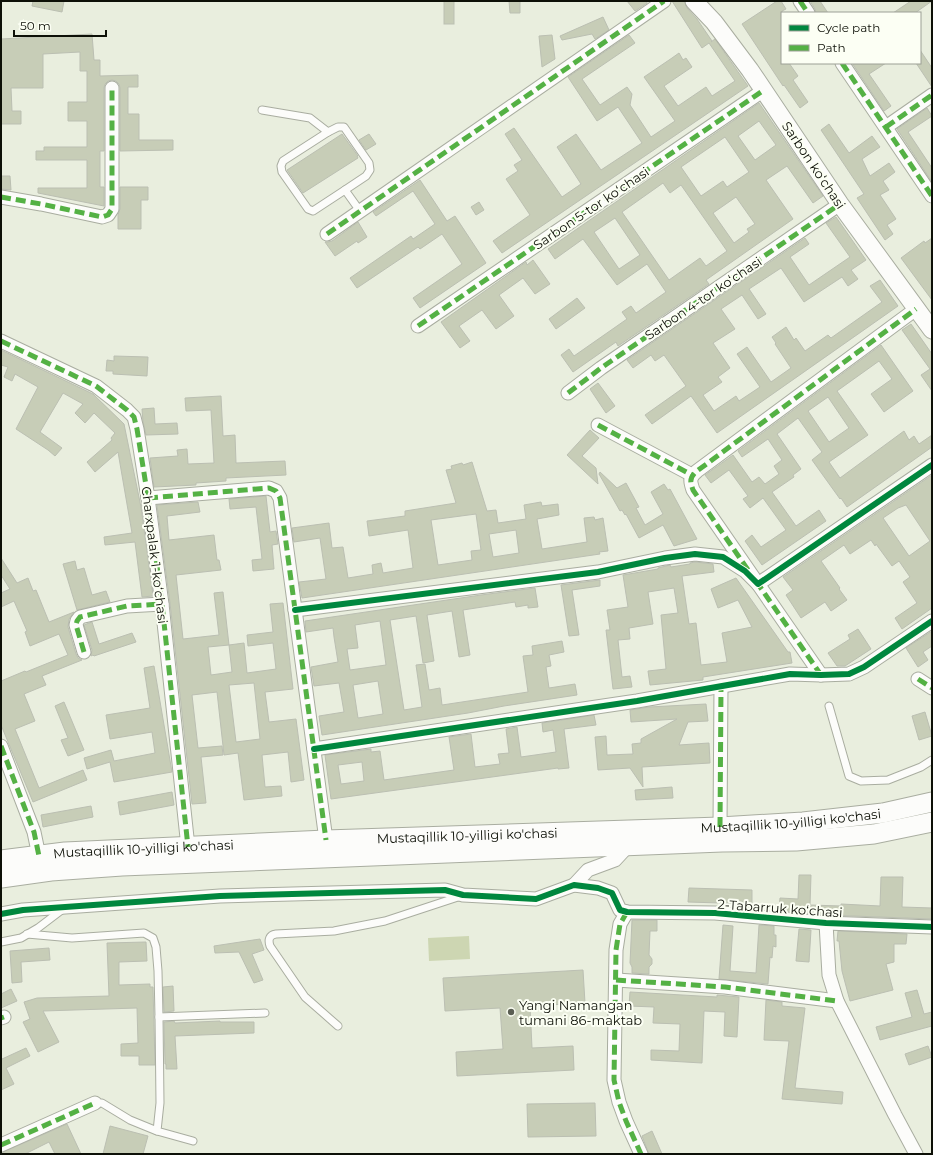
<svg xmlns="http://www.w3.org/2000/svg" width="933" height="1155" font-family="Montserrat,sans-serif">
	<rect width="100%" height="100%" fill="#e9eede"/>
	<polygon fill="#cdd6b2" points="469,936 470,959 429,961 428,938"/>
	<g fill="#c7cdb7" stroke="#bbbfb2" fill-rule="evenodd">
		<polygon points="33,1 64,1 62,12 32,6"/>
		<rect x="444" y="1" width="10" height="23"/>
		<polygon points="509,1 520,1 520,13 510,13"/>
		<polygon points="627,1 647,1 647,3 635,11"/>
		<polygon points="672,1 684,1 687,8 697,19 712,41 711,42 715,39 748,86 502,253 493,241 530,215 506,179 518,171 514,165 522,160 505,134 514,128 562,197 581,184 557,147 576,134 601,170 642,143 618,107 597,121 568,77 629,35 635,43 582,79 600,105 627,87 632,94 630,105 651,137 675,121 644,77 672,58 679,53 683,60 686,58 692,67 664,86 678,106 706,87 712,96 735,81 709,43 702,48"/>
		<polygon points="777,1 781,1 786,9 782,11 782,63 789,63 798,76 793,80 808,102 800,108 784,85 783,86 742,24"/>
		<polygon points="810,1 820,1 828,13 816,13 815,9"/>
		<polygon points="911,1 932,1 915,13 893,13"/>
		<polygon points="603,17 609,30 595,39 592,34 562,40 560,36"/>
		<polygon points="92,34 94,60 100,60 100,76 138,75 138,87 128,87 128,114 139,114 139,140 173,140 173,150 120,151 120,88 119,84 116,81 112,80 108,81 105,84 104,88 104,151 100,151 100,187 104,187 104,206 38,193 38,188 87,188 87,160 36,160 36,151 44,151 44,147 87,147 87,121 68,121 68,102 87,102 87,71 80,71 80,52 43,54 43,88 11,88 12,111 21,111 21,124 1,124 1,39"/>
		<polygon points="552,35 555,59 542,67 539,36"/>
		<polygon points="920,50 932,68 932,87 916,63 920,63"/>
		<polygon points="852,63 886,63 869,74 891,106 884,111"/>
		<path d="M759,103L823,196L813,203L787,166L766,180L793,219L706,280L709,284L618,346L616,342L573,372L561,355L569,349L574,356L627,319L622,312L631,306L636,313L666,292L647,264L617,285L583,239L555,259L548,249ZM759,121L776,145L755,160L738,136ZM725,137L749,172L727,187L723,181L701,196L681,167ZM663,183L670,193L681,185L727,251L706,266L700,258L669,280L622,212ZM736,197L755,224L747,229L749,232L734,243L713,213ZM615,218L640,255L619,269L594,232Z"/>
		<polygon points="927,108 932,116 908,132 932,168 932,182 897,129"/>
		<polygon points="829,124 849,153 872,136 880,147 862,159 870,176 889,163 895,172 883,181 889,190 880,195 896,219 887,225 893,234 885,240 857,198 864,194 821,130"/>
		<polygon points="342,134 358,156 357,156 358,158 303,193 287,170"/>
		<polygon points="369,134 376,144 366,150 359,140"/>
		<polygon points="1,176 10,176 11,190 1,189"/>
		<polygon points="420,180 447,221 455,216 486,263 420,308 413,298 462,264 442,234 420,249 418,247 357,288 350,278 411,236 413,239 435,224 413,191 376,216 373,212"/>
		<polygon points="120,187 148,187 148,200 141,200 141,229 118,229 118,215 120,209"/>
		<polygon points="479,202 484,210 476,215 471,207"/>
		<polygon points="836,217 866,260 851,270 858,279 848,286 842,277 804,302 781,268 749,289 766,314 758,319 742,295 721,309 735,329 713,343 730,368 718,377 722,382 703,395 714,411 736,396 739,401 760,387 737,354 747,347 771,382 791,368 775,344 776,343 772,337 786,327 794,340 796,338 805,351 828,335 831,338 882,302 870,286 880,280 898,306 717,433 691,396 652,424 645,415 686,386 664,355 655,361 651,355 633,368 627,360 805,238 809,244 790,257 809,285 850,257 826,223"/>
		<polygon points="358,222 367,237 358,243 357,241 335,256 325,242 328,242 332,241"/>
		<polygon points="932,238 932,300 901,258 924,241 925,243"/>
		<polygon points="533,260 550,284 535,294 523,278 499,295 514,316 496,329 482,310 459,326 470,341 460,348 441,322 526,262 527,265"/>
		<polygon points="577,298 585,308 556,329 549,319"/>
		<polygon points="911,324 932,354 932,391 921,375 930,369 902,330"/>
		<path d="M881,345L913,391L884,412L871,394L892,379L879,361L837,391L868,435L829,462L840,478L904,431L909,440L914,436L919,444L932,435V447L847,507L841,498L840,499L812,460L822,452L798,418L777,434L801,469L793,475L794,477L772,492L796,526L819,510L826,521L762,565L745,541L752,535L761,547L786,530L763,498L750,508L743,499L748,496L729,470L711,483L705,475L733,455L752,482L759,477L765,484L779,474L774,466L782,460L768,439L742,457L738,451ZM828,397L849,428L829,442L808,411Z"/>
		<polygon points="1,350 93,394 124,424 141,507 153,596 142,597 135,542 105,545 104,537 132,533 118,452 95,472 87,462 112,440 111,438 115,433 94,413 85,423 75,413 83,404 63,393 40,432 62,448 55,456 48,450 16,429 38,387 15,374 12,381 4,377 8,367 1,365"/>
		<polygon points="114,356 148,357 147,376 113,374 113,371 106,371 107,360 114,361"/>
		<polygon points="598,383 615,406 606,413 590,389"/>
		<polygon points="221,396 223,436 235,435 236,463 285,461 286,475 226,478 226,481 196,483 196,485 154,487 150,458 178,456 177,450 187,449 188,464 214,463 211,410 186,411 185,398"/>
		<polygon points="154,408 155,424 177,423 178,434 146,435 143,422 142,409"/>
		<polygon points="590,430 599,438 582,456 596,468 598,484 567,455"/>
		<path d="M472,462L487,511L496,510L498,523L526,519L524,505L541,502L542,506L558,504L559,515L537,519L542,549L587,542L584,518L594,517L595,520L603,518L608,551L599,552L600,554L302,598L299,582L326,579L320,538L294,542L292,528L329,523L332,548L343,547L348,578L373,574L372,565L381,563L383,573L413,568L408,530L369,536L367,521L405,516V511L456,503L446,470L452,469L451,466L462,463L463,465ZM476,514L481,550L471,551L472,560L438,565L431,520ZM516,530L519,553L493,557L489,534Z"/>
		<polygon points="600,472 617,488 626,483 639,507 636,508 645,525 663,514 651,492 664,484 668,490 670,489 697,539 674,546 663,525 639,538 626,514 625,515 622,510 620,511 599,474"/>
		<path d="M932,475V608L902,629L895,618L917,603L903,582L910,577L899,561L892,566L876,544L875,546L871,540L850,554L844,545L821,561L840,588L839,589L847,600L831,611L825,602L801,618L786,595L793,590L783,577ZM906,505L930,541L909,556L883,518L898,508Z"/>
		<polygon points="266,496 270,532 276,531 278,544 272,545 274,569 253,571 252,560 262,559 256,507 230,509 229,499"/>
		<path d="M198,502L200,512L167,516L169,540L214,535L217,560H219L221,570L176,575L183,639L219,635L214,593L223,592L229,645L244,643L247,673L276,669L273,643L248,646L247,635L273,632L270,604L283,603L293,689L265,692L269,722L296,719L304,780L291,782L288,752L262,755L265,787L281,786L282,796L244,800L238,753L224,755L217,692L192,695L198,748L222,746L223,755L201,757L206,803L192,804L170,603L157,505ZM229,645L232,672L211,675L208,647ZM254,683L260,739L236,742L229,685Z"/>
		<polygon points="1,558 17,583 28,578 33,591 36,590 49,622 74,612 69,619 68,627 76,654 78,658 82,660 42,676 46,685 24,694 35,721 15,729 39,788 83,770 87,780 33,802 1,725 1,681 25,671 26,672 68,655 59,634 30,646 25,632 27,631 14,601 1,607 1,593 10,589 1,575"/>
		<polygon points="75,561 77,570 84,568 92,595 106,591 110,602 77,610 63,564"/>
		<polygon points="695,562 713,564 714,572 682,576 689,624 696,623 701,665 727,662 722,633 752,627 738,600 718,608 711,589 736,578 788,652 790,652 792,663 703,677 703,680 650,685 648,671 666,669 661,615 678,613 674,588 648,592 653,624 629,628 630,639 618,640 622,677 630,676 632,687 613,689 606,630 610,630 607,610 628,607 623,575 658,569 658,568 670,565 671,567 690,564 690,563"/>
		<polygon points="600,580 600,586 572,590 579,635 569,636 561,585"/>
		<path d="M535,588L538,607L528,608V605L516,607L515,602L463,610L470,655L459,657L452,611L427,615L434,661L423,663L416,616L390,620L404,710L422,707L416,665L425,664L429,690L440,688L442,705L528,692L523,656L533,655L532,646L562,641L564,652L549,655L551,666L546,667L549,688L575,684L577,695L504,706L468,713L322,735L319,716L344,712L339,683L314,686L311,667L338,662L334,637L333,628L306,632L305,621L481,595ZM380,621L386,665L350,670L347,649L358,648L355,625ZM378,681L383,714L358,718L353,685Z"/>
		<polygon points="92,622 99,644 132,633 136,642 94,656 93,655 91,656 92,650 84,625"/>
		<polygon points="858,629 871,649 845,666 837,666 828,653 850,639 848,635"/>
		<polygon points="932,631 932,646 923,652 928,660 918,667 906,648"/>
		<polygon points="154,666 172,772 114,782 110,762 87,769 84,758 111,750 114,761 155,753 152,732 110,739 106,715 150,708 144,668"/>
		<polygon points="64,702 84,750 68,756 61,740 68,738 55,706"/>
		<polygon points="706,704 708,721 688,722 679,745 709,743 710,763 642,767 643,787 630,768 598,770 595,737 606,736 607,755 633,754 632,744 641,743 641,739 677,719 631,722 630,710 649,707"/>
		<polygon points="925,712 932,736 919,740 912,716"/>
		<path d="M594,715L596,725L564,729L569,768L558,769V768L331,799L325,755L371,749V752L380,751L384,780L454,770L449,737L471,734L475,767L500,764L498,754L509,753L506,729L517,727L521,757L556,752L553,730L543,732L542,723ZM362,762L364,781L341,784L338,765Z"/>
		<polygon points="672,787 673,798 636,800 635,790"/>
		<polygon points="172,792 174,805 120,815 118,802"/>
		<polygon points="91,806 93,817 43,827 41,815"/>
		<polygon points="799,875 811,875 810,905 841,906 841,904 880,906 881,877 903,877 902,907 932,908 932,919 827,915 779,911 780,898 798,899"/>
		<polygon points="689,888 752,890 752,904 688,902"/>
		<polygon points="632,920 657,920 657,931 650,931 649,955 652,959 652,964 649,967 649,974 632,973 632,967 630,963"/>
		<polygon points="723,925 733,926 730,971 756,973 759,925 774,926 774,935 776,935 776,947 773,946 772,958 770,957 768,984 719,979"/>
		<polygon points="799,929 811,930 809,962 796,961"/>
		<polygon points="838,931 907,934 906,944 894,944 894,962 886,964 893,990 850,1001 842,971 839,941 837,941"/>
		<polygon points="260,939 264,950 252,954 263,980 254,983 239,952 215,953 214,946"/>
		<polygon points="146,942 147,961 119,962 119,985 150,984 150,987 153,987 155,1065 139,1065 139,1056 121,1056 121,1044 138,1043 137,1008 43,1011 59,1042 38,1052 23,1022 30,1019 24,1002 37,998 109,996 107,943"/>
		<polygon points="49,948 50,960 21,962 22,982 12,983 10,951"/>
		<polygon points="583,970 585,1003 530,1006 532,1048 573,1046 574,1070 457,1076 456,1052 503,1049 500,1008 445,1011 443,978"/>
		<polygon points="173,986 174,1011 164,1012 163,987"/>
		<polygon points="11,989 17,1001 1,1008 1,994"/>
		<polygon points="917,990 924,1014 932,1012 932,1026 880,1040 876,1027 912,1017 905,993"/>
		<polygon points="630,992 717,997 717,995 739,997 737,1037 724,1036 725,1012 704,1011 702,1063 651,1060 651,1050 679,1051 680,1024 653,1023 654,1007 629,1006"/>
		<polygon points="766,1000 782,1002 782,1006 805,1008 795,1088 843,1092 842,1104 782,1099 789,1041 764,1040"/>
		<polygon points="174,1021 175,1023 220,1021 220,1022 254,1022 254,1033 175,1036 177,1069 166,1069 166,1064 165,1064 164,1022"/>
		<polygon points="928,1046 932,1057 909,1065 905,1054"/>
		<polygon points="26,1048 30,1056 6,1068 14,1084 1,1090 1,1057 2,1059"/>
		<polygon points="595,1103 596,1136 528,1137 527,1104"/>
		<polygon points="67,1124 81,1154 55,1154 49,1142 25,1154 1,1154 1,1153"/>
		<polygon points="110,1126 148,1136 143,1154 103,1154"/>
		<polygon points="652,1131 662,1154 649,1154 642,1136"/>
	</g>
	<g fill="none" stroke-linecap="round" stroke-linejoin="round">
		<defs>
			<g id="service">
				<polyline points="262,110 310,118 328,132 283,161 281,166 282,172 308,209 313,211 345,190 360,211"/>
				<polyline points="328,132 338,127 344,127 369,163 370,170 366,176 345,190"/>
				<polyline points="829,706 849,776 861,781 888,780 921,767 932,760"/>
				<polyline points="27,934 72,938 144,933 153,938 156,947 158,971 159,1017 160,1103 157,1131 193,1141"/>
				<polyline points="1,942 21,938 38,928 63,909"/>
				<polyline points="159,1017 265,1013"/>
				<path d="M338,1026L305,997L270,946C268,940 269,935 276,934L334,931L385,921L461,896"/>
				<polyline points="95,1103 102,1103 130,1120 157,1131"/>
			</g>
			<g id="minor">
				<polyline points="800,1 808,13"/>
				<polyline points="842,63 932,196"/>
				<polyline points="886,127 932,95"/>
				<polyline points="1,197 41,204 102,217 108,215 112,209 112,88"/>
				<polyline points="327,234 664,1"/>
				<polyline points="418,326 764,90"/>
				<polyline points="1,341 96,386 127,410 134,417 137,429 148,498 162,604 188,847"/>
				<polyline points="568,393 601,368 840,204"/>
				<polyline points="598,425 692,475"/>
				<polyline points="148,498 269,488 276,491 280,498 326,840"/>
				<polyline points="295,610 598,572 665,558 695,554 723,557 745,571 758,584 932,465"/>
				<polyline points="84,652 76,625 77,621 80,617 127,606 162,604"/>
				<path d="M821,675L693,490C690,481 689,478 697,471L916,309"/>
				<polyline points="918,679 932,688"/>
				<polyline points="1,746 34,832 39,856"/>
				<polyline points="314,749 637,701 790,674 821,675 849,674 864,667 932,621"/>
				<polyline points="720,827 721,686"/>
				<polyline points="574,885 588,870 615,860 628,846"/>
				<polyline points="627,912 620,924 616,950 614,1080 619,1102 626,1121 641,1154"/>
				<polyline points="1,914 23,910 220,896 445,890 463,895 536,899 574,885 598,888 612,893 620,910 627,912 715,913 826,923 932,927"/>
				<polyline points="826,923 829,975 837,1001 895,1115 916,1154"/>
				<polyline points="616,980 725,987 837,1001"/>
				<polyline points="1,1018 4,1017"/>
				<polyline points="1,1145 95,1103"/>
			</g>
			<polyline id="tertiary" points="694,1 714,22 750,70 840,204 932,330"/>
			<g id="secondary">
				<path id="s1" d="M1,860L65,852L326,840L720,827L803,822L883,813L932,802"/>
				<polyline points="1,878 51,871 122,866 722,842 796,841 874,834 932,822"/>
			</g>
		</defs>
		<use href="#service" stroke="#a9ada0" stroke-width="9"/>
		<use href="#minor" stroke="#a9ada0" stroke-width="15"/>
		<use href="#tertiary" stroke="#a9ada0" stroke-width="19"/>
		<use href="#secondary" stroke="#a9ada0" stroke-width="21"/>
		<use href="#service" stroke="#fcfcfa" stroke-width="7"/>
		<use href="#minor" stroke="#fcfcfa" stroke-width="13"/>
		<use href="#tertiary" stroke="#fcfcfa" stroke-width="17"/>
		<use href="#secondary" stroke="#fcfcfa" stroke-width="19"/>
		<g stroke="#54b144" stroke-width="5" stroke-dasharray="10 5" stroke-linecap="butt">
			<polyline points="800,1 808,13"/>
			<polyline points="842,63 932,196"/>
			<polyline points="886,127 932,95"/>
			<polyline points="1,197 41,204 102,217 108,215 112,209 112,88"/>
			<polyline points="327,234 664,1"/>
			<polyline points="418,326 764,90"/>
			<polyline points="1,341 96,386 127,410 134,417 137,429 148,498 162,604 188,847"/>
			<polyline points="568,393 601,368 840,204"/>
			<polyline points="598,425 692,475"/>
			<polyline points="148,498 269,488 276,491 280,498 326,840"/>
			<path d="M748,570L693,490C690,481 689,478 697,471L916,309"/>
			<polyline points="756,581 821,675"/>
			<polyline points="84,652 76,625 77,621 80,617 127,606 162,604"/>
			<polyline points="918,679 932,688"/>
			<polyline points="1,746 34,832 39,856"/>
			<polyline points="720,827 721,686"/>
			<polyline points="627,912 620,924 616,950 614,1080 619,1102 626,1121 641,1154"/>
			<polyline points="616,980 725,987 837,1001"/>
			<polyline points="1,1018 4,1017"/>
			<polyline points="1,1145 95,1103"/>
		</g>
		<defs>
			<g id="cycleway">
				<polyline points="295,610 598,572 665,558 695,554 723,557 745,571 758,584 932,465"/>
				<polyline points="314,749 637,701 790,674 821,675 849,674 864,667 932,621"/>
				<polyline points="1,914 23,910 220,896 445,890 463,895 536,899 574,885 598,888 612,893 620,910 627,912 715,913 826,923 932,927"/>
			</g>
		</defs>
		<use href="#cycleway" stroke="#fcfff4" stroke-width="8"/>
		<use href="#cycleway" stroke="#00873e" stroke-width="6"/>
	</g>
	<circle fill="#5a5e52" stroke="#fcfff4" stroke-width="1.5" cx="511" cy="1012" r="4"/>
	<g text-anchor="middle" stroke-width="4" stroke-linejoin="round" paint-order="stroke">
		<g font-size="13" fill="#0d1007" stroke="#fcfff4">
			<text transform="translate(814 165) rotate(56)" y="5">Sarbon koʻchasi</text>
			<text transform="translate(591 208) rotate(-34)" y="5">Sarbon 5-tor koʻchasi</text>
			<text transform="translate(703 298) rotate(-34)" y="5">Sarbon 4-tor koʻchasi</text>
			<text transform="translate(155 555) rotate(83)" y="5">Charxpalak 1-koʻchasi</text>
			<text dy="5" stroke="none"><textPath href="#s1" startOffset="791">Mustaqillik 10-yilligi ko'chasi</textPath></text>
			<text dy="5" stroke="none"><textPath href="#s1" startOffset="467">Mustaqillik 10-yilligi ko'chasi</textPath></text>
			<text dy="5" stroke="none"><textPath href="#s1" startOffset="143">Mustaqillik 10-yilligi ko'chasi</textPath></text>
			<text transform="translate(780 908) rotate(4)" y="5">2-Tabarruk koʻchasi</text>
		</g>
		<g font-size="13" fill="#0d1007" stroke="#fcfff4" text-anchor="start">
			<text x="519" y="1010">Yangi Namangan<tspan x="519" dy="15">tumani 86-maktab</tspan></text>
		</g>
	</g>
	<rect width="933" height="1155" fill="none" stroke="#0d1007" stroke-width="4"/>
	<rect x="781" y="12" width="140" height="52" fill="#fcfff4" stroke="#9c9f95"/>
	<rect x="789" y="25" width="20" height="6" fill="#00873e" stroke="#9c9f95"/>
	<text x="817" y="32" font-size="12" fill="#0d1007">Cycle path</text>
	<rect x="789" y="45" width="20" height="6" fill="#54b144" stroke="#9c9f95"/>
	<text x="817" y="52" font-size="12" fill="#0d1007">Path</text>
	<path d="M14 30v6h92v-6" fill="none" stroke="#0d1007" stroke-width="2"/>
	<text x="20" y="30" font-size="12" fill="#0d1007" stroke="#fcfff4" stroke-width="3" paint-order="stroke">50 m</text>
</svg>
